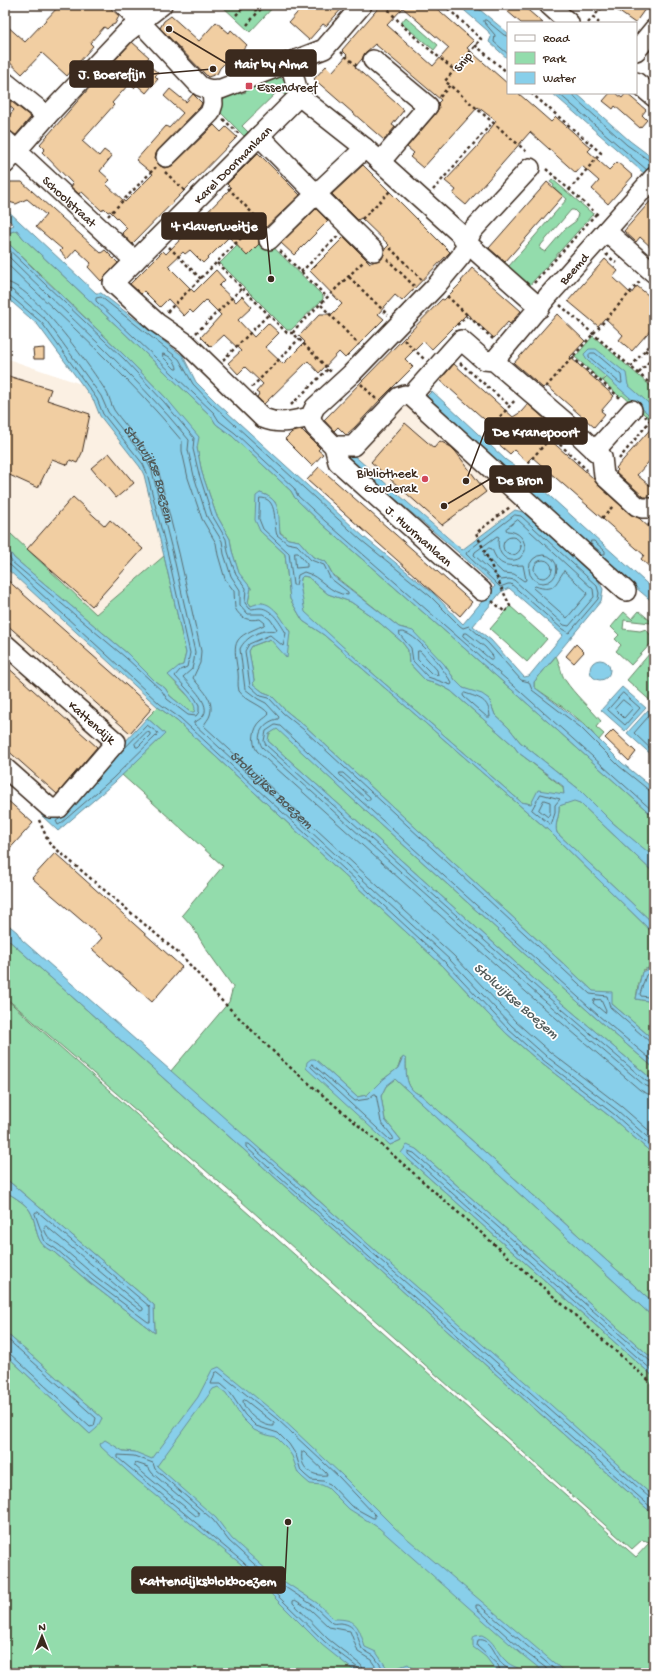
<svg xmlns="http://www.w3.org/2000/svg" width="659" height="1678" font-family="'Gochi Hand',sans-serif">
	<rect width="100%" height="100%" fill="#fff"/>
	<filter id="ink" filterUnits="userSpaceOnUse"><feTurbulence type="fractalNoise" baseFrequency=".025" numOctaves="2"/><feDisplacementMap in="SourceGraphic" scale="8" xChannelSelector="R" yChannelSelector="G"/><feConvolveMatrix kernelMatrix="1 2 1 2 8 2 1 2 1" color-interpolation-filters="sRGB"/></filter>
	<g filter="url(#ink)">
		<g fill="#fbf0e3">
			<polygon points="5,358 81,384 94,401 100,416 140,467 144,475 164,556 96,614 12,535 5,539"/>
			<polygon points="402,400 523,503 463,550 353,455"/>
			<polygon points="5,567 158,707 50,823 5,782"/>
		</g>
		<g fill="#93dcac" stroke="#678365" fill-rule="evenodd">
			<polygon points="221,5 275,5 250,32"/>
			<polygon points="406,17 438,45 434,50 401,23"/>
			<path d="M276,77C286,77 289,85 288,94L285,95L279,90L242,126L248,132L244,136L218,110L217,99L238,91L239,94L246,92L245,88Z"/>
			<path d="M552,179L593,214L529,286L494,256L496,254L509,266L567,199L553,187L554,185L550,182ZM571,210H574L578,214L576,221L565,229L547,250L545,252L540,249L541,245Z"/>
			<polygon points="17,230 23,238 117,326 211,416 216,424 232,436 291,491 295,498 322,524 519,696 654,817 653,857 613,823 580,790 520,742 509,728 495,715 489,699 463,688 455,680 444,664 407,629 399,627 333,575 326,562 313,557 299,541 288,539 280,532 275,502 266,495 260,493 260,531 285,554 290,599 303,621 324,635 548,830 654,934 654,966 643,970 638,986 636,999 648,1001 654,998 654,1040 612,1004 593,991 306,727 285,710 271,695 263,692 252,684 254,680 249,651 252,646 290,632 277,612 262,603 251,606 248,602 251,588 239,574 232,551 230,539 216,514 202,473 197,448 167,399 126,357 9,244 5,238 5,234"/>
			<polygon points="253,230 256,230 323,296 323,299 291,330 287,330 220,263"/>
			<polygon points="593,336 654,389 654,408 627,385 586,359 606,376 602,381 575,357"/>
			<polygon points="607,377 654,419 652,421 622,395 620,397 603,381"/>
			<polygon points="11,534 96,614 164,556 186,653 183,665 168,675 192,700 196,707 194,713 190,712 170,696 165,688 156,682 128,654 14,558 5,545 5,539"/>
			<polygon points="303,576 308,577 328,594 351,602 374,618 402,642 408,650 409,663 426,681 440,685 451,691 513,745 519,753 563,787 564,795 559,794 534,799 531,804 521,802 362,664 304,612 300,585 301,578"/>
			<polygon points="510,606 547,639 527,662 490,629"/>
			<polygon points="639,611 652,622 651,623 624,620 623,629 640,631 646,629 654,640 631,665 616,651 621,645 615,639 619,635 611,627 624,612 632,619"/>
			<polygon points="650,653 652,656 654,654 654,704 627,680"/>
			<path d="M556,656C560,663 561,674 565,680C575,695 589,707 601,721L596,727L604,734L598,741C588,722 552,700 534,687V682Z"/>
			<path d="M158,707L177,721L443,966L506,1033L541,1063L612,1118L654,1155V1303L421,1095C405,1090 406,1073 406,1059H401L398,1068L380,1082L367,1095L357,1097L315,1059L390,1145L401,1140L385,1120L381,1096L386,1086L395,1079L654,1318V1360L416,1149L401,1153L654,1377V1497L300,1184L170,1072L229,1002L233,987L206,949L192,926L182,915L223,866L122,775L165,734L147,718Z"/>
			<polygon points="277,728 348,795 597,1019 654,1068 654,1081 545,989 268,741 269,734"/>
			<path d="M574,800L580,803L654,873V924L557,833C554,824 560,816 559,806Z"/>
			<path d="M5,937L654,1515V1673H5V1354L90,1434L102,1418L5,1332V1191C12,1196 22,1201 28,1208C40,1223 31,1243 54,1252L90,1283L155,1333L154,1305L5,1178V998L636,1557L650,1542L642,1540L632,1549L241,1201L5,997ZM123,1451L135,1452L137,1480Z"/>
		</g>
		<g fill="#88cfea" stroke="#698d98" fill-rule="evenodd">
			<polygon points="458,5 474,5 508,33 508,59 489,42 491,37 488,31"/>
			<polygon points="552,93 576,93 630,141 654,159 654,182"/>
			<path d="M5,208L96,293H101L183,356L196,382L216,402L364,537L433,593L463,624L495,586L459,553L347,458L351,453L462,550L515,510L523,512L598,580L603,589L601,601L534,682V687L583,724L622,763L654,789V817L519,696L322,524L295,498L291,491L232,436L216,424L211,416L117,326L23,238L17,230L5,234V229L14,225L5,216ZM509,588L563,635L529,676L524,677L491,640L473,626L501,592Z"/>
			<path d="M5,238L9,244L37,272L126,357L167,399L199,437L197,448L202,473L216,514L230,539L232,551L239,573L251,588L248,602L251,606C254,605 258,603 261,603C274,603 284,622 290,632L287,658L270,639L252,646L249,651L254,680L253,684L263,692L271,695L285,710L306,727L593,991L612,992V1004L654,1040V1068L597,1019L348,795L277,729L269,734L268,741L545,989L654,1081V1155L612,1118L541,1063L506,1033L443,966L177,721L158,707L5,567V545L14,558L128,654L156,682L165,688L170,696L190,712H194C200,704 175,682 168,675L179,666L183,665L186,653L164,556L144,475L140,467L100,416L94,401L38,325L5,296Z"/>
			<polygon points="589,349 596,349 626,373 628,385 654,408 654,419 586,359 584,354"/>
			<polygon points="432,391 506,460 522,471 654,590 654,603 597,555 424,399"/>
			<path d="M260,493C282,499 278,514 280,533L288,539L299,541L313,557L326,562L333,576L399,627L413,631L444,664L455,680L463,688L482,694L489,699L495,715L509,728L520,742L580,790L613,823L654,857V873L580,803L574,801L559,806C560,816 554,824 557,833L654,924V934L548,830L324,635L303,621L290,599L285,554L260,531L255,520L256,496ZM303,576L308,577L328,594L351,602L374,618L402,642L408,650L409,663L426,681L440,685L451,691L513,745L519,753L563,786L564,794L538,790L531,804L521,802L362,664L305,612L300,585L301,578Z"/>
			<circle cx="600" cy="670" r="10"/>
			<polygon points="622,687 646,708 625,731 601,710"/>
			<polygon points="648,710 654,715 654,757 627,733"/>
			<polygon points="147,718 165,734 115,782 58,831 41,815 45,809 57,816"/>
			<polygon points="5,922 17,932 22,940 533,1389 654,1497 654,1515 5,937"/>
			<polygon points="654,966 654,998 648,1001 636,999 642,972"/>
			<path d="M403,1057L406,1059C406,1073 405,1090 421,1095L654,1303V1318L395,1079L386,1086L381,1096L385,1120L401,1140L390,1145L306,1068L307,1062L311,1059H315L357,1097L367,1095L380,1082L398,1068Z"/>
			<polygon points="407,1145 416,1149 654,1360 654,1377 401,1153"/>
			<path d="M5,1178L154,1305L155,1333L90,1283L54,1252C31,1243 40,1223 28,1208C22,1201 12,1196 5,1191Z"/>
			<polygon points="5,1332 102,1418 97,1428 90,1434 5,1354"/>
			<path d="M219,1367L279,1416L342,1475L396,1529L566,1673H545L519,1652L379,1528L349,1509L328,1488L322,1485L310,1484L303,1478L298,1473L292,1456L286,1447L276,1437L263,1434L254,1430L242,1418L226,1393L218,1387L213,1389L157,1466L216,1518L232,1539L268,1571L317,1603L334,1619C358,1619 358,1626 365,1647L376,1652L387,1668L394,1669L408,1664L414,1669V1673H357L322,1645L241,1564L137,1480L101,1447L100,1444L105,1440L123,1451L135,1452L152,1459L198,1397L212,1370Z"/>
			<path d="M482,1635C495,1641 496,1652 506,1661C511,1667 520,1667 525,1673H498L486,1657L473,1647V1639L475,1636Z"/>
		</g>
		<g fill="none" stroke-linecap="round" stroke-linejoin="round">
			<g stroke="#5a6c70" stroke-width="1">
				<polyline points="508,36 504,35 486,20 484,20 484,22 495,35 494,42 508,54"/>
				<polyline points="558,93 647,170"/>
				<polyline points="573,93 575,98 627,145 650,161 654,162"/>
				<path d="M5,246L124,359L164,402L194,438L193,449L199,474L212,515L226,539L228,552L236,575L246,588L245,603L250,609C254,609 257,608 260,608C272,608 281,625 286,633L283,646L270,635L249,644L245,651L250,686L261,696L269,698L283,713L304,730L590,994L607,996L610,1007L650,1042L654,1043"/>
				<path d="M5,253C67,315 133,372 189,440L188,450L194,476L207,517L222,541L224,554L231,576L240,590V605L248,614H263L270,619L277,629L276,631C263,628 245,637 240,649L245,689L258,699L266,703L279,717L278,719C265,721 254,734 262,747L539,996L644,1085L654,1089"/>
				<path d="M5,262C65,321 129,376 182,441V451L188,478L202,519L216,543L218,555L225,579L234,591L235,608C241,619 248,621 260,619L265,623L264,625C234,638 232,639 238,672C239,679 237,684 239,691C247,702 261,704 269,714C267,717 264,718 261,721C253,728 251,742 257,751L535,1000L640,1090L648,1094L654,1095"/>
				<path id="s1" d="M5,282C31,283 93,370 107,393C110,398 111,405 114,410C128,430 147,447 158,469L179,553L201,651L200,663L193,678C201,689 215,699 210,715C209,719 205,722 204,726L454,956L516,1022L550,1052L622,1107L654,1135"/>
				<path d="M5,288L12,290L46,320L101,396L108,412L147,461L152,471L173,554L195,652L194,660L192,669L183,677C192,688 221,712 194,722V724L450,960L512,1026L546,1056L618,1111L654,1143"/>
				<polyline points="5,293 9,295 42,323 97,399 103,414 143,464 147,473 168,555 190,653 187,667 180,670 175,676 195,698 199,705 199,712 196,716 188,715 167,699 162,691 125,657 12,562 5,551"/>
				<polygon points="591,353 595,353 621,375 622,383 620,383 589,357 589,355"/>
				<path d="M163,354C169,355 177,362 177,369H175L163,357Z"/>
				<path d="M260,498C279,497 273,525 277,535L287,543L297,545L311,560L324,565L330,578L348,592V595C329,594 321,576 304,572L298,575L296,585H293L289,553L263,529L259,519Z"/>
				<polygon points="515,515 521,516 597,586 599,593 598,599 569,633 562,629 511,584 508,584 500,587 466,554 467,552"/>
				<path d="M518,520L593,589L594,597L569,626L564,625L514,580L509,579L501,580L474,555L475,552L497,536L499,537C495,551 506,566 520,558L525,551C526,540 519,531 507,531L506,529Z"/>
				<circle cx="512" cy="546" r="9"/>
				<polygon points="591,541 594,541 605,551 605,554 603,554 591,544"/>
				<path d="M489,548L492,549C499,567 506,566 523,565L526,580L524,581L514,574L503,573L484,555V553Z"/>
				<polygon points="295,553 298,553 307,564 307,567 296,568"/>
				<circle cx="543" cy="569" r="14"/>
				<circle cx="543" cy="569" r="9"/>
				<polyline points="5,564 10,565 160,704 180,718 446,963 509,1030 543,1060 615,1115 654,1150"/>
				<path d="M564,571L588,593L567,618L533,588L535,586C555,593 555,584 564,571Z"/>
				<path d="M400,632C416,630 443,670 452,683L451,685L428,677L413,661L411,648L400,635Z"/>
				<polygon points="464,633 467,633 485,647 493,656 493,659 490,659 463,636"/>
				<polygon points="418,651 420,651 437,670 438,675 431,673 418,660"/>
				<path d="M465,693C479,698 489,699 490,717H487L464,697L463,695Z"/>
				<polygon points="623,693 640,708 625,725 608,710"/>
				<polygon points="623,700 633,708 624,718 615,709"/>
				<polyline points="654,717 648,717 634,733 654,752"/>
				<polygon points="147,732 150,733 150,735 138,747 136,747 135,744"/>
				<polygon points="340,773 343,773 370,797 370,800 367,800 340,775"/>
				<polyline points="654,792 650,791 619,766 580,727 532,690 529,682 521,680 488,643 469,626 463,628 460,626 430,596 361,540 213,405 193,384 179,359 101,297 96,298 96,301 214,413 219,421 235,433 294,488 298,496 325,521 522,693 654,812"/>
				<polygon points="541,794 560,799 555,805 555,813 551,825 532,810"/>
				<polygon points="544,800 550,802 550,813 548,817 539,810"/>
				<polyline points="61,818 56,821 58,825 60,824 112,779 157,735 158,733 147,725 120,753"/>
				<polyline points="654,971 646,975 640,994 641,996 648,997 654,995"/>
				<polygon points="601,1000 606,1011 605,1013 593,1003 594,1000"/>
				<polyline points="654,1062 599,1016 351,792 280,726 275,725 266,731 264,741 266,745 542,992 646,1081 654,1084"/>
				<polygon points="312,1064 355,1101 368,1099 374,1094 376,1094 381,1122 393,1137 393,1139 390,1140 311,1067"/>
				<polygon points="36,1212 38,1212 150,1307 150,1322 148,1322 92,1280 56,1249 45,1242 35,1214"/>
				<path d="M46,1226L143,1308V1310L141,1311L95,1276L59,1245C51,1240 47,1238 44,1228Z"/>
				<polyline points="5,1337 96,1418 94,1426 90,1427 9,1353 5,1352"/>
				<polyline points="654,1362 650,1361 414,1153 408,1151 408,1154 654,1372"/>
				<polygon points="218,1372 277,1419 339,1477 375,1515 375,1518 373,1518 351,1506 330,1484 323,1481 311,1480 305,1475 301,1471 296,1455 289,1444 278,1433 256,1426 245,1415 229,1391 221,1384 211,1384 215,1373"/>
				<path d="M245,1400L274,1423V1426C262,1427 244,1412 243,1401Z"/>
				<path d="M302,1452H304L326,1473L327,1475C312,1477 299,1468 302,1452Z"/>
				<polygon points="136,1463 148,1467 152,1473 199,1513 199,1516 196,1516 143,1473 135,1466"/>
				<polyline points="654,1500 650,1498 249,1144 246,1144 246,1147 280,1178 654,1510"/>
				<path d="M359,1673L358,1668L325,1642L243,1562L118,1458V1455L134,1456L153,1463L155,1469L213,1520L229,1541L265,1574L314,1606L332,1623C335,1624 338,1623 341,1623C357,1625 357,1637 362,1649L374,1656L384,1670L389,1673"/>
				<polyline points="365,1673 361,1665 328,1639 293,1603 293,1601 295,1600 311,1610 329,1627 350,1631 358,1652 371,1660 380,1673"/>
				<path d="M501,1673L498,1665L477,1646L478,1640C492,1637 495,1658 504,1666C508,1669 514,1671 518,1673"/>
				<polyline points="547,1673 546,1668 521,1649 476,1608 476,1605 479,1605 559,1673"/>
			</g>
		</g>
		<g fill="#f1cea2" stroke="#3b2a1e" fill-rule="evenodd">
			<polygon points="60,5 107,5 119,16 115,24 110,26 107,29 104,27 90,43 93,46 67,76 42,53 22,74 5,58 5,24 25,42"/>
			<polygon points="304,5 345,5 326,26 323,24 309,40 289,22"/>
			<path d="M381,5H433L474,41L467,48L508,84V93H518L551,122L556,117L591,148L588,151L609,170L617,162L633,176L608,204L592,189L599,181L582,166L576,173L530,132L466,205L453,194L456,190L445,181L477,147L496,121L478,107L423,168L410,157L414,153L407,147L436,113L439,108L438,103L441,100L375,44L365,53L362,59L355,67L404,110L392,125L395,127L384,140L314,79L326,66L332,72L341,62L347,55L342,50ZM403,8L449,48L433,66L387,25Z"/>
			<polygon points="500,5 522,5 543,23 521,23"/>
			<polygon points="623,5 648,5 635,23 618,11"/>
			<polygon points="171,16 199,41 216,22 229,33 231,30 247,45 236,58 233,55 220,68 217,74 208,77 160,28 164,21"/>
			<polygon points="132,42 149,57 145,62 158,73 155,76 158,79 146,93 137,85 134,88 129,84 112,103 114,105 82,141 99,156 104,150 112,156 100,171 110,180 106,184 125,202 153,174 136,160 166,126 169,128 183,113 164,96 170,89 186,102 193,94 202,103 200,107 158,150 156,154 155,159 159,165 164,168 169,167 173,165 214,125 221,132 226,127 237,137 132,244 122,233 127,228 110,211 108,212 104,208 102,211 81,191 79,194 71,187 73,184 42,152 45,149 40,144 90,87"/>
			<polygon points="610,93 616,93 622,98 626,93 646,110 642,115 647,120 640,128 615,106 613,109 603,101"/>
			<polygon points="8,99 31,117 16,135 5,129 5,120 14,110 5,102"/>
			<polygon points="258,153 300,195 261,232 258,237 259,244 247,256 229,237 203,263 190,250 185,254 183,252 168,266 194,292 216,270 225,280 219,286 236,302 242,296 252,307 238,320 254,337 268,323 279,333 265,347 283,364 305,342 299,336 320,314 332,314 342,304 310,271 344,237 370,263 382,259 384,254 385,249 389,245 361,218 358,220 332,194 363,165 450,252 402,301 395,295 378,314 384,319 345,358 339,352 319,373 308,361 264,404 257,397 259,394 256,392 263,384 245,367 238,374 228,363 241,351 224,335 211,347 201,337 221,315 206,300 193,313 190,310 184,316 168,299 160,307 144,291 141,294 130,284 163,251 166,254 231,188 227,184"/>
			<polygon points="5,182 22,182 101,253 105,250 118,263 101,281 88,267 91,263 76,249 67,259 60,251 62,249 36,227 46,215 27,199 16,204 5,201"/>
			<polygon points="547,182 563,196 505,262 489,248"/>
			<polygon points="654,197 654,250 640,237 636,242 624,231"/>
			<polygon points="316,209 328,221 294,255 281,243"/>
			<polygon points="605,259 618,271 613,277 631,294 637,286 654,300 654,326 632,351 619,340 623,335 605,318 598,326 568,301"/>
			<polygon points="472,268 521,311 510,324 508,322 494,338 467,314 432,349 423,341 405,359 413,367 380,400 355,427 346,435 338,427 334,431 324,420 442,299 444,300 462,282 461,281"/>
			<polygon points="557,314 585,341 570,357 614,396 601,411 605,414 594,427 546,385 543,388 514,363"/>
			<polygon points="44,348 44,359 34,359 33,349"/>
			<polygon points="454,364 513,417 521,412 528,404 556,429 548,438 593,478 597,484 630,514 639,518 654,532 654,571 641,559 644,555 532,457 527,462 514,450 510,454 495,441 501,434 440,380"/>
			<polygon points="5,375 51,389 47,400 90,414 82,453 77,463 70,460 68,465 52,459 38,488 5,473"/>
			<polygon points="405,423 434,448 440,441 451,447 456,452 486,492 442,525 371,462"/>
			<polygon points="654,425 654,456 637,475 654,489 648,497 644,497 616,472 618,470 616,468"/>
			<polygon points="302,430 320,448 318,450 323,454 312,466 285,439 292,432"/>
			<polygon points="109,453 134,483 116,498 91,468"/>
			<polygon points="319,467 472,602 460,616 307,480"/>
			<polygon points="73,497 105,526 110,520 143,549 92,606 27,549"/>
			<polygon points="5,578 152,708 130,733 5,623"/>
			<polygon points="576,644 584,652 574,663 566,656"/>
			<polygon points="5,665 97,747 57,794 5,748"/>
			<polygon points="613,730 636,752 629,761 605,738"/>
			<polygon points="5,798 33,823 5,854"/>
			<polygon points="55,853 182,967 152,1002 92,949 102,938 32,878"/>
		</g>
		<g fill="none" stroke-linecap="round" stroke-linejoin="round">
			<defs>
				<g id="minor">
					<path d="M124,5L200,86C208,90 213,90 221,89L324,49L362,5"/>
					<polyline points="549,5 569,23"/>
					<polyline points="636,51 654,29"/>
					<polyline points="373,60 428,106 380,162"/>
					<polyline points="290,62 299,96 365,148 458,232 468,244 540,308"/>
					<polyline points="5,82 47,116"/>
					<polyline points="636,82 654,97"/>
					<path d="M299,96L113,283L157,323L186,343L263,418C280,425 292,421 310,417L315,407L351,374L436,286L461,256L472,231L530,168"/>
					<polyline points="259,136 316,194 365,148"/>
					<path id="s2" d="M5,140L135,261"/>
					<polyline points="166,157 210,113 213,104 212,90"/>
					<polyline points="5,164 47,116 126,33 162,5"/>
					<polyline points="606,231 654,273"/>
					<polyline points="269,240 316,194 374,251"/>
					<path id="s3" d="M494,361L549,295L654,177"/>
					<polyline points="411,396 461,340 484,360 494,361 564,421 602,457 604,476 637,506 642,508 654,508"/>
					<polyline points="310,417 315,427 334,446"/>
					<polyline points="334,446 353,446 399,397 405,395 411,396 626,591"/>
					<path id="s4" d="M334,446L338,462L482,591"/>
					<polyline points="595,451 632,410"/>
					<path id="s5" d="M5,644L116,742L59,808H50L5,768"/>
				</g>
			</defs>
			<use href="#minor" stroke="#3b2a1e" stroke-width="22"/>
			<g stroke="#3b2a1e" stroke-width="2.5" stroke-dasharray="3 3" stroke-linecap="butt">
				<polyline points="250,5 258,12 265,5"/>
				<path d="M385,5C404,31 430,49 454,70"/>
				<polyline points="444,5 481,39 445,81 527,152"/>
				<polyline points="236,15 246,5"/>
				<polyline points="593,17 599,23"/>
				<polyline points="588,23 604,5"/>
				<polyline points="247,25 258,12"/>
				<polyline points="475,45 508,73"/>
				<polyline points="341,52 359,68"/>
				<polyline points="531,93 601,153 569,190"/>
				<polyline points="440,97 450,85"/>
				<polyline points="223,119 240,135"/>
				<polyline points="546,169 599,216"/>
				<polyline points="165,172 185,191"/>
				<polyline points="228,188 259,220 254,225"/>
				<polyline points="433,190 492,123"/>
				<polyline points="108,216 156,167"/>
				<polyline points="362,219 390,191"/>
				<polyline points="169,247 201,279"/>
				<polyline points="390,248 422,280"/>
				<polyline points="280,251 328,298"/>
				<polyline points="606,254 616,263"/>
				<polyline points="387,259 414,286"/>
				<polyline points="217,263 287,333 293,333 331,372"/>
				<polyline points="301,272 338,236"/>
				<polyline points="349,277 388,315"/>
				<polyline points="534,283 596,214"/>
				<polyline points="447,296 493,339"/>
				<polyline points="321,305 359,345"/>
				<polyline points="560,305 654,387"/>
				<polyline points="167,312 254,225 258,229"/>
				<polyline points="457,325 467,316"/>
				<polyline points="196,333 242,288"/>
				<polyline points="293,333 295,329 364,261"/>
				<polyline points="404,340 424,359"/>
				<polyline points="645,350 653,357"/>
				<polyline points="572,357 620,398 621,397"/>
				<polyline points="223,360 269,314"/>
				<polyline points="460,363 510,406"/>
				<polyline points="631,367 654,339"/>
				<polyline points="639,373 654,356"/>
				<polyline points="361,384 376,399"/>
				<polyline points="252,387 299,339"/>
				<polyline points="546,387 640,281"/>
				<polyline points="291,405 328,369"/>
				<polyline points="488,430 516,399"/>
				<polyline points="551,436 587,470"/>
				<polyline points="619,459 650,421 645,416"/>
				<polyline points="528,463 552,436"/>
				<polyline points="602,518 614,505"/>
				<polyline points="648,524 654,529"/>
				<polyline points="492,601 505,612 510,606 476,533 510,507"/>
				<polyline points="39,820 49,843 183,957 220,999 285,1063 385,1148 654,1385"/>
			</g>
			<use href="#minor" stroke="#fff" stroke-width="19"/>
		</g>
	</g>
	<g fill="#d1495b" stroke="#fff" stroke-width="1.5">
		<rect x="245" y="82" width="8" height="8" rx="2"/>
		<circle cx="425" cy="479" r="4"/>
	</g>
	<g text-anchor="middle" stroke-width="3.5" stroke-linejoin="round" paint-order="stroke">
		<g font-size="13" fill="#3b2a1e" stroke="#fff">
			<text transform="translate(462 61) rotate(-50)" y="5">Snip</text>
			<text transform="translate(232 164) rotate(-45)" y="5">Karel Doormanlaan</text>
			<text dy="5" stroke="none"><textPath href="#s2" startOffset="89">Schoolstraat</textPath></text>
			<text dy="5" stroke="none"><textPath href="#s3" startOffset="122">Beemd</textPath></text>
			<text dy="5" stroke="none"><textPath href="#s4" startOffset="126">J. Huurmanlaan</textPath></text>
			<text dy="5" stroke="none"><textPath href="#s5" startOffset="117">Kattendijk</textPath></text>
		</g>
		<g font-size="13" fill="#3b2a1e" stroke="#fff" text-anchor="start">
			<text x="257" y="91">Essendreef</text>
			<text x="417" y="477" text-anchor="end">Bibliotheek<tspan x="417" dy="15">Gouderak</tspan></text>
		</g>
		<g font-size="14" font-style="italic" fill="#525c5b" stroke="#fff">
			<text dy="5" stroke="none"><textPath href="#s1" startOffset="246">Stolwijkse Boezem</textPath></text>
			<text dy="5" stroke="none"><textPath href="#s1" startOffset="609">Stolwijkse Boezem</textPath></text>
			<text transform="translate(517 1000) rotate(41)" y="5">Stolwijkse Boezem</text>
		</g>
	</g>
	<path fill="none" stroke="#3b2a1e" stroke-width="1.5" d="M169 29L226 63M213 69L153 74M271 279L266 226M466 481L485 431M444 506L490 479M288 1522L285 1580"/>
	<g fill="#3b2a1e" stroke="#fff" stroke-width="1.5">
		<circle cx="169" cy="29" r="4"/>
		<circle cx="213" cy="69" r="4"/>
		<circle cx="271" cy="279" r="4"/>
		<circle cx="466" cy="481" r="4"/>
		<circle cx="444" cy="506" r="4"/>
		<circle cx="288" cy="1522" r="4"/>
	</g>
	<g fill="#3b2a1e" stroke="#3b2a1e" stroke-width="1.5">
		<rect x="226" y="50" width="90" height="26" rx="4"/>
		<rect x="70" y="61" width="83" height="26" rx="4"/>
		<rect x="162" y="213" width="104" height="26" rx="4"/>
		<rect x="485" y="418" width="102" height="26" rx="4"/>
		<rect x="490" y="466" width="61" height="26" rx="4"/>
		<rect x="132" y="1567" width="153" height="26" rx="4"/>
	</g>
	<g font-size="14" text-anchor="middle" font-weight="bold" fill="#fff">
		<text x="271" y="68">Hair by Alma</text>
		<text x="112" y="78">J. Boerefijn</text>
		<text x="214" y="230">'t Klaverweitje</text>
		<text x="536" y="436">De Kranepoort</text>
		<text x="520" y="484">De Bron</text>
		<text x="208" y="1585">Kattendijksblokboezem</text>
	</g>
	<rect width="659" height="1678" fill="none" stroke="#fff" stroke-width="20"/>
	<rect x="10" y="10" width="639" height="1658" fill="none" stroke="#3b2a1e" stroke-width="1.5" filter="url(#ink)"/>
	<rect x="507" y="22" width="130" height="72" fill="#ffffff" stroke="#b1aaa5"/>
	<rect x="515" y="35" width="20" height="6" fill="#ffffff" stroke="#b1aaa5"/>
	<text x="543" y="42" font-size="12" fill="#3b2a1e">Road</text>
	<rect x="515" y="52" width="20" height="12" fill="#93dcac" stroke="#b1aaa5"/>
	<text x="543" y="62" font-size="12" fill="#3b2a1e">Park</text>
	<rect x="515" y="72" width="20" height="12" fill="#88cfea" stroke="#b1aaa5"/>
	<text x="543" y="82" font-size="12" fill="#3b2a1e">Water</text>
	<g transform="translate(42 1636)" stroke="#ffffff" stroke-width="3" paint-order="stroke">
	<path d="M0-3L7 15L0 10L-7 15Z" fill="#3b2a1e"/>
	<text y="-6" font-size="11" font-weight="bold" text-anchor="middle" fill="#3b2a1e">N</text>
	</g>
</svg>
